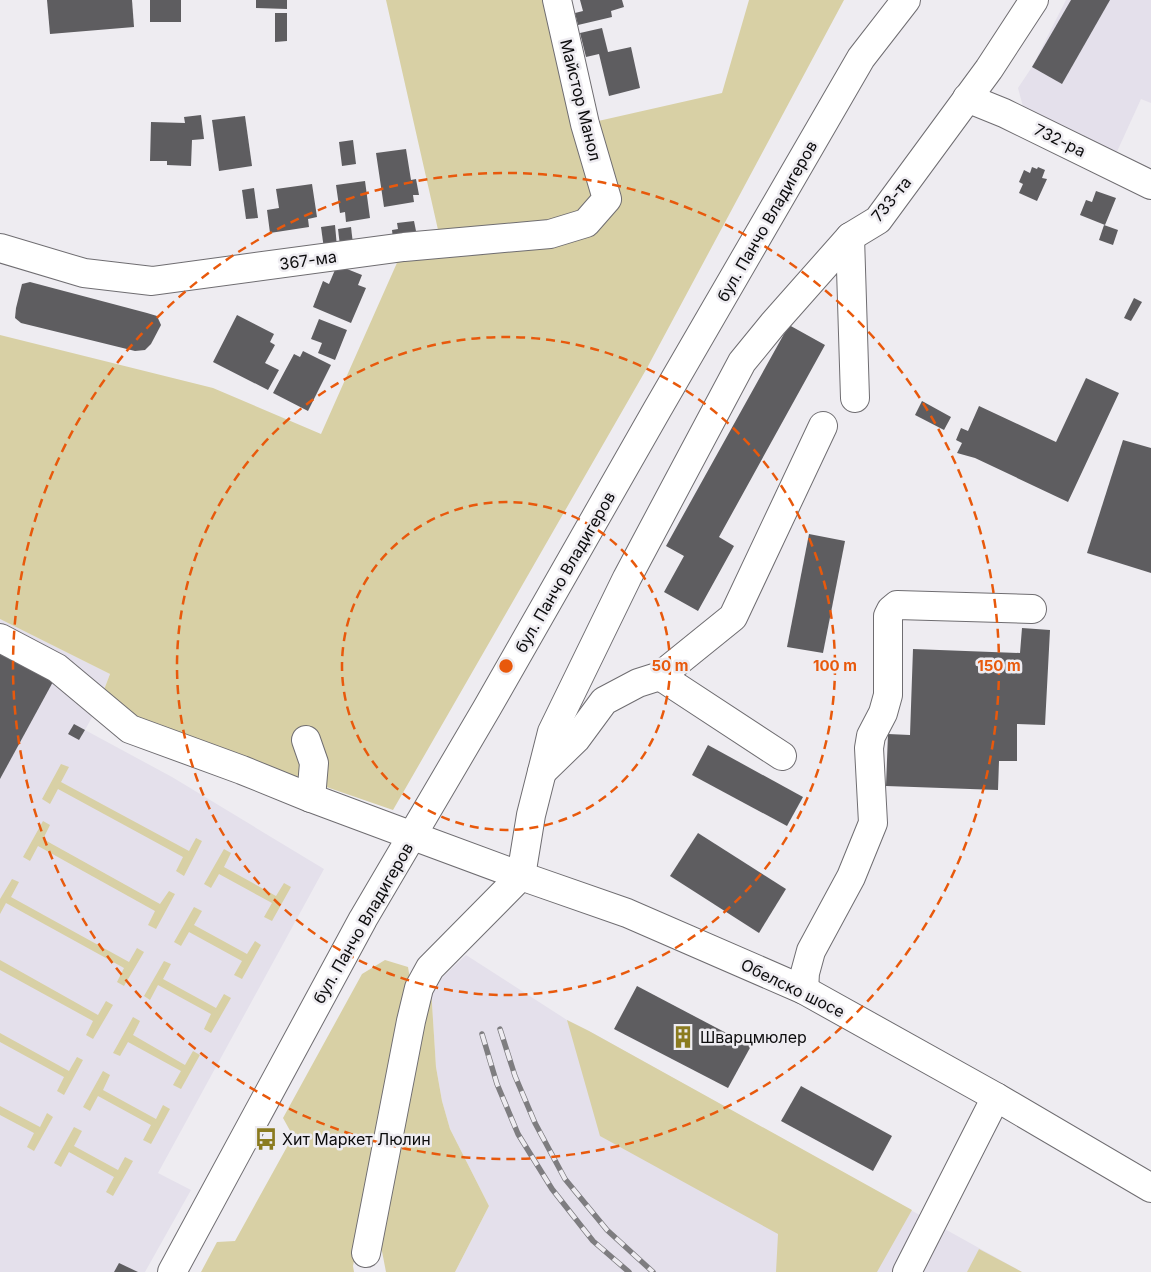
<svg xmlns="http://www.w3.org/2000/svg" width="1151" height="1272" font-family="Inter,sans-serif">
	<rect width="100%" height="100%" fill="#eeecf1"/>
	<g fill="#e4e0eb">
		<polygon points="1066,0 1151,0 1151,103 1141,99 1115,156 1025,114 1018,88 1032,67"/>
		<polygon points="0,619 110,674 97,708 85,730 172,777 324,869 158,1173 191,1190 145,1272 0,1272"/>
		<polygon points="466,955 567,1020 589,1031 1022,1272 455,1272 489,1206 450,1129 442,1101 436,1067 431,988"/>
	</g>
	<g fill="#d8d0a5">
		<polygon points="386,0 557,0 585,124 722,93 749,0 844,0 647,368 393,810 97,708 110,674 0,619 0,335 213,388 321,434 404,247 441,243"/>
		<polygon points="61,764 69,767 61,782 189,851 196,838 202,841 184,876 176,871 183,857 58,789 50,804 42,799"/>
		<polygon points="43,821 50,825 43,839 160,904 169,891 175,894 156,929 148,925 155,911 38,846 30,861 23,857"/>
		<polygon points="224,849 231,853 224,867 276,896 284,883 291,887 272,921 264,917 272,903 219,874 211,888 204,884"/>
		<polygon points="12,879 19,882 11,897 129,962 137,948 144,952 124,986 117,982 124,968 6,903 0,914 0,899"/>
		<polygon points="194,907 202,911 194,925 247,954 255,941 261,945 242,979 234,975 242,961 189,932 181,946 174,942"/>
		<polygon points="0,960 98,1015 106,1001 113,1005 93,1039 86,1035 93,1021 0,970"/>
		<polygon points="385,960 408,967 410,979 385,1092 353,1266 354,1272 201,1272 217,1242 235,1241 293,1136 283,1118 362,974"/>
		<polygon points="164,961 171,964 163,979 216,1008 224,994 231,998 211,1033 204,1029 211,1014 158,985 150,1000 144,996"/>
		<polygon points="431,988 436,1067 442,1101 450,1129 489,1206 455,1272 386,1272 380,1241"/>
		<polygon points="133,1017 140,1021 133,1035 185,1065 193,1051 200,1055 181,1089 173,1085 181,1071 128,1042 120,1056 113,1053"/>
		<polygon points="567,1020 589,1031 912,1210 877,1272 776,1272 778,1234 600,1136"/>
		<polygon points="0,1033 69,1071 77,1057 83,1060 64,1095 57,1091 64,1077 0,1042"/>
		<polygon points="103,1071 110,1075 103,1090 156,1119 163,1105 170,1109 151,1144 143,1140 151,1125 98,1096 90,1111 83,1107"/>
		<polygon points="0,1106 40,1127 47,1113 53,1117 34,1151 27,1147 34,1133 0,1115"/>
		<polygon points="74,1127 82,1131 74,1146 118,1170 125,1157 133,1161 113,1196 106,1192 114,1177 69,1152 61,1167 54,1163"/>
		<polygon points="979,1249 1022,1272 967,1272"/>
	</g>
	<g fill="#5e5d60">
		<polygon points="47,0 132,0 134,27 50,34"/>
		<rect x="150" y="0" width="31" height="22"/>
		<polygon points="256,0 287,0 287,9 256,8"/>
		<polygon points="580,0 622,0 624,7 611,11 612,17 578,25 575,13 583,11"/>
		<polygon points="1071,0 1110,0 1062,84 1032,67"/>
		<polygon points="275,13 287,13 287,41 275,42"/>
		<polygon points="602,28 608,52 631,47 640,88 609,96 599,54 586,57 580,33"/>
		<polygon points="201,115 204,139 192,140 191,166 167,165 167,161 150,161 151,122 185,123 184,117"/>
		<polygon points="245,116 252,166 219,171 212,120"/>
		<polygon points="353,140 356,164 342,166 339,142"/>
		<polygon points="406,149 411,180 416,179 419,195 413,195 414,202 384,207 376,153"/>
		<polygon points="1032,167 1037,169 1038,167 1045,170 1042,178 1047,179 1037,201 1019,193 1023,184 1019,182 1024,170 1030,173"/>
		<polygon points="365,181 370,218 346,222 345,212 340,213 336,185"/>
		<polygon points="312,184 317,217 308,219 309,227 270,233 267,210 279,208 276,189"/>
		<polygon points="254,188 258,218 246,219 242,190"/>
		<polygon points="1096,191 1116,198 1105,225 1080,215 1086,200 1092,202"/>
		<polygon points="414,221 417,236 393,239 392,230 398,229 397,223"/>
		<polygon points="335,225 337,247 324,249 321,227"/>
		<polygon points="1104,225 1118,230 1113,245 1099,240"/>
		<polygon points="351,227 353,244 340,246 338,229"/>
		<polygon points="337,265 362,275 358,285 366,288 351,323 313,307 323,281 329,284"/>
		<polygon points="30,282 147,313 157,316 161,325 151,344 145,350 135,351 21,323 15,318 16,308 22,284"/>
		<polygon points="1134,298 1142,302 1131,321 1124,318"/>
		<polygon points="237,315 274,334 270,342 275,345 265,363 279,370 268,390 213,362"/>
		<polygon points="319,319 347,330 335,360 318,353 322,343 311,339"/>
		<polygon points="789,325 825,345 719,537 734,546 698,611 664,592 684,556 666,546"/>
		<polygon points="303,351 331,365 308,411 273,393 294,354 300,357"/>
		<polygon points="1086,378 1119,393 1068,502 975,458 957,453 962,443 956,440 961,428 968,431 979,406 1056,442"/>
		<polygon points="922,401 951,417 944,430 915,415"/>
		<polygon points="1123,440 1151,448 1151,573 1087,553"/>
		<polygon points="809,534 845,541 823,653 787,647"/>
		<polygon points="1022,628 1050,630 1045,725 1017,724 1017,761 999,761 998,790 886,786 888,734 910,735 913,649 1020,653"/>
		<polygon points="0,651 54,680 0,779"/>
		<polygon points="74,724 85,730 79,740 68,734"/>
		<polygon points="708,745 803,797 787,826 692,775"/>
		<polygon points="698,833 786,889 759,933 670,876"/>
		<polygon points="637,986 751,1046 728,1088 614,1029"/>
		<polygon points="801,1086 892,1136 873,1171 781,1121"/>
		<polygon points="119,1263 138,1272 114,1272"/>
	</g>
	<g fill="none" stroke-linecap="round" stroke-linejoin="round">
		<defs>
			<g id="minor">
				<polyline points="967,98 1004,113 1151,185"/>
				<polyline points="850,237 855,398"/>
				<polyline points="0,248 84,273 152,281 404,247 550,234 586,223 607,199 585,124 557,0"/>
				<polyline points="0,638 57,668 130,729 242,770 311,798 413,836 521,876 627,913 804,990 996,1097 1151,1188"/>
				<polyline points="660,676 782,756"/>
				<polyline points="306,740 314,763 311,798"/>
				<polyline points="542,772 576,739 604,701 638,683 660,676 733,617 823,426"/>
				<polyline points="804,990 805,973 811,951 851,877 873,823 869,748 871,736 883,713 888,695 888,616 891,610 897,605 1032,609"/>
				<polyline points="366,1253 411,1021 419,988 430,968 521,876 531,815 552,732 627,578 742,362 773,324 850,237 878,220 989,69 1034,0"/>
				<polyline points="172,1272 363,919 487,708 657,410 861,58 906,0"/>
				<polyline points="907,1272 996,1097"/>
			</g>
		</defs>
		<use href="#minor" stroke="#6f6d71" stroke-width="30"/>
		<use href="#minor" stroke="#fff" stroke-width="28"/>
		<defs>
			<g id="rail">
				<polyline points="500,1029 515,1076 535,1123 565,1179 607,1230 653,1272"/>
				<polyline points="482,1034 497,1084 518,1134 552,1189 593,1241 629,1272"/>
			</g>
		</defs>
		<use href="#rail" stroke="#7e7d80" stroke-width="5.5"/>
		<use href="#rail" stroke="#eeecf1" stroke-width="4" stroke-dasharray="11" stroke-linecap="butt"/>
	</g>
	<g fill="none" stroke="#e8590c" stroke-width="2.5" stroke-dasharray="9 6">
		<circle cx="506" cy="666" r="164"/>
		<circle cx="506" cy="666" r="329"/>
		<circle cx="506" cy="666" r="493"/>
	</g>
	<defs>
		<symbol id="building-bare" viewBox="-9 -9 18 18"><path d="M-4-6H4V6H1V3H-1V6H-4ZM-2.5-4.3h1.7v1.8h-1.7ZM.8-4.3h1.7v1.8H.8ZM-2.5-1h1.7V.8h-1.7ZM.8-1h1.7V.8H.8Z" fill="#8b7b20" stroke="#eeecf1" stroke-width="2.5" paint-order="stroke"/></symbol>
		<symbol id="bus-bare" viewBox="-9 -9 18 18"><path d="M-5-6H5V4H4V6H2V4H-2V6H-4V4H-5ZM-3.5-4V0h7V-4ZM-3.5 1.2v1.5H-2V1.2ZM2 1.2v1.5H3.5V1.2Z" fill="#8b7b20" stroke="#eeecf1" stroke-width="2.5" paint-order="stroke"/></symbol>
	</defs>
	<g fill-rule="evenodd">
		<use href="#building-bare" x="667" y="1021" width="32" height="32"/>
		<use href="#bus-bare" x="250" y="1123" width="32" height="32"/>
	</g>
	<g text-anchor="middle" stroke-width="5" stroke-linejoin="round" paint-order="stroke">
		<g font-size="16" fill="#0c0c0d" stroke="#eeecf1">
			<text transform="translate(581 100) rotate(76)" y="6">Майстор Манол</text>
			<text transform="translate(1060 140) rotate(26)" y="6">732-ра</text>
			<text transform="translate(891 199) rotate(-51)" y="6">733-та</text>
			<text transform="translate(767 221) rotate(-60)" y="6">бул. Панчо Владигеров</text>
			<text transform="translate(308 260) rotate(-8)" y="6">367-ма</text>
			<text transform="translate(565 572) rotate(-60)" y="6">бул. Панчо Владигеров</text>
			<text transform="translate(363 923) rotate(-60)" y="6">бул. Панчо Владигеров</text>
			<text transform="translate(793 988) rotate(26)" y="6">Обелско шосе</text>
		</g>
		<g font-size="16" fill="#0c0c0d" stroke="#eeecf1" text-anchor="start">
			<text x="700" y="1043">Шварцмюлер</text>
			<text x="282" y="1145">Хит Маркет Люлин</text>
		</g>
	</g>
	<circle cx="506" cy="666" r="8" fill="#e8590c" stroke="#eeecf1" stroke-width="2.5"/>
	<g font-size="15" text-anchor="middle" font-weight="bold" fill="#e8590c" stroke="#eeecf1" stroke-width="5" stroke-linejoin="round" paint-order="stroke">
		<text x="670" y="671">50 m</text>
		<text x="835" y="671">100 m</text>
		<text x="999" y="671">150 m</text>
	</g>
</svg>
